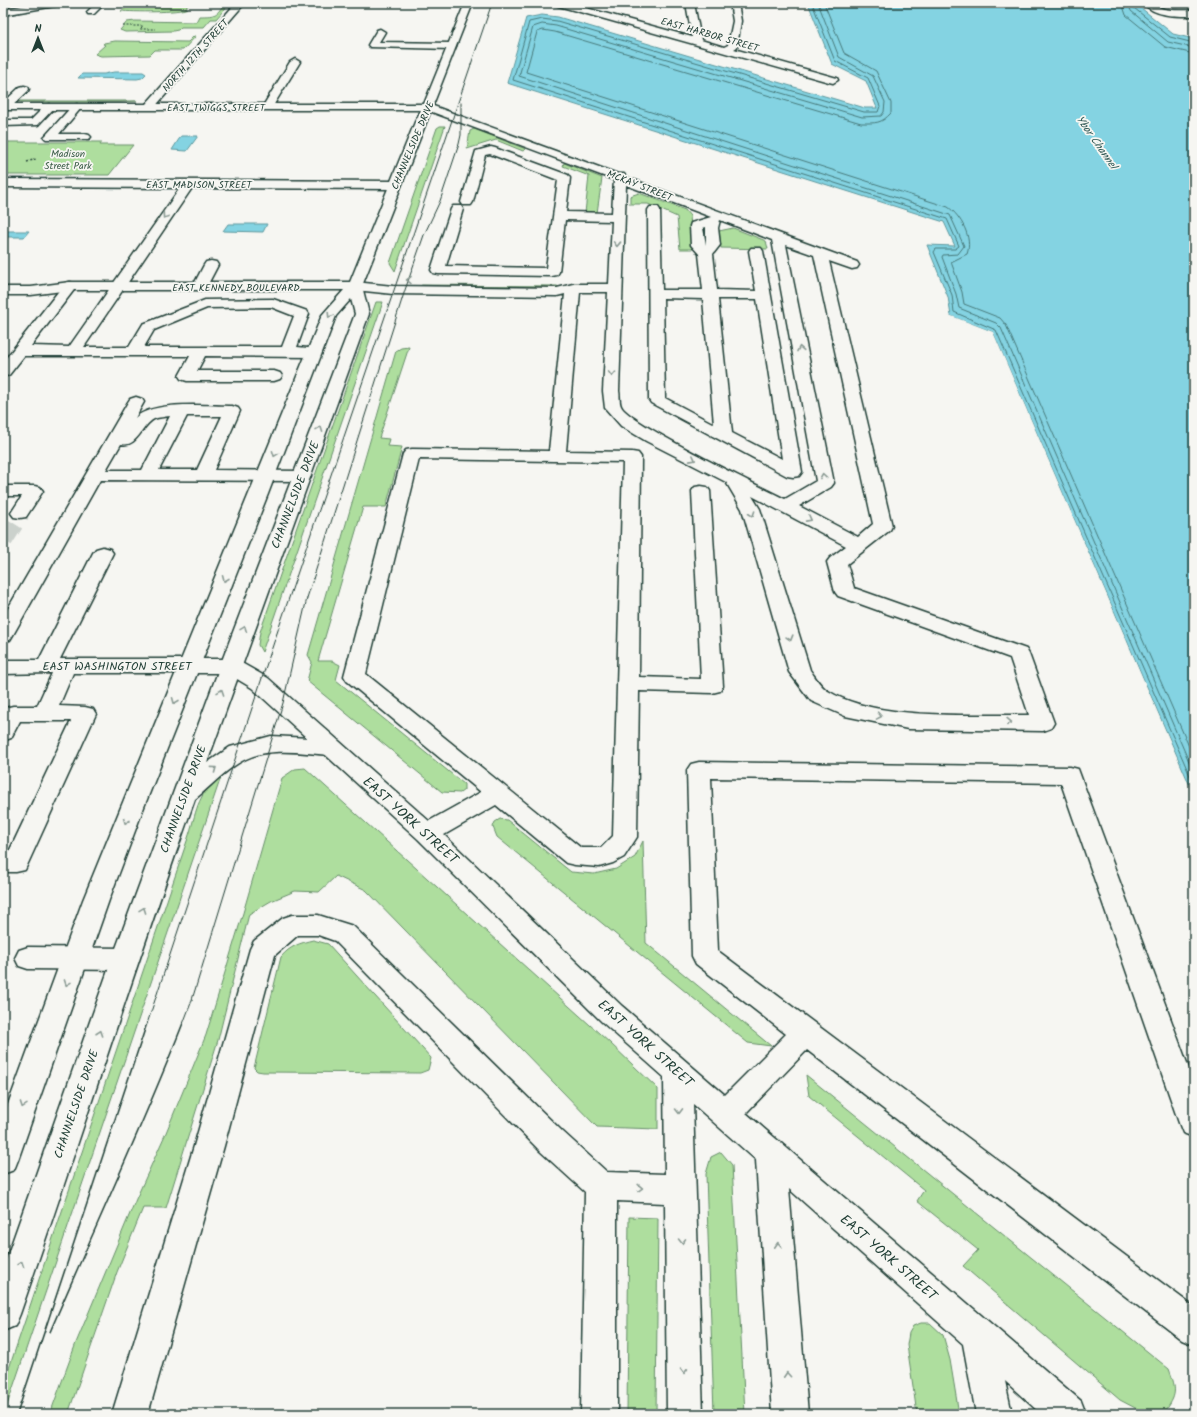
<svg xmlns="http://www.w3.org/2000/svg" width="1197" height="1417" font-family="Kalam,sans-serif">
	<rect width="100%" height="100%" fill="#f6f6f2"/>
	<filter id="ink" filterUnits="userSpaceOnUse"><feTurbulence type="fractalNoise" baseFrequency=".025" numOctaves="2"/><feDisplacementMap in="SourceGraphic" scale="8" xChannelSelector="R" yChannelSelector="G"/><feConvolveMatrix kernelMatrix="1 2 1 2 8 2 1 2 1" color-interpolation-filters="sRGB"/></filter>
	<g filter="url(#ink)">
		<g fill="#aede9e" stroke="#668e69">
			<path d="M128,3H191L185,8H187C180,13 131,12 121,11L128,6L126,5Z"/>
			<path d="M225,3H230L216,19H211L204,27H181L178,30L173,31L125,32L120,30L127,22L135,21L196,22L199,16C217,16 216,15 225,3Z"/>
			<polygon points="194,36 196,36 183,50 155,50 150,55 101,56 95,54 105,45 103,44 104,43 115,41 188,42"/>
			<polygon points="17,101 137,101 121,102 22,102"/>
			<polygon points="440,126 445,126 395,271 390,263 437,128"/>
			<polygon points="474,129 526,149 523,151 496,140 467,149 470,131"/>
			<polygon points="3,142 102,142 100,145 133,145 109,175 3,175"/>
			<polygon points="564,163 602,178 597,213 585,213 589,176 563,166"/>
			<polygon points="639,193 685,210 690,216 693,249 680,249 677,217 648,204 630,204 630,196"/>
			<polygon points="733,228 766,241 768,249 721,248 719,231"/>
			<polygon points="422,285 557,286 561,288 421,287 419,286"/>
			<polygon points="376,302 383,302 262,652 258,645 260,632"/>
			<polygon points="409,347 379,438 389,439 387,446 402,447 386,507 363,507 318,661 332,661 340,665 336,680 464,784 464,790 460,793 442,792 307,681 312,662 308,655 396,351 401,348"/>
			<polygon points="305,768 610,1043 658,1089 658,1129 597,1127 366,890 336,876 319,892 295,891 271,901 249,914 218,1040 166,1208 143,1208 117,1272 68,1414 50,1414 76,1343 136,1199 165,1135 206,1035 243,913 282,778 295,769"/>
			<path d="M222,774L4,1414H3V1386L189,835C198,806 197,795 222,774Z"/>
			<polygon points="500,819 507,820 571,872 594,874 616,869 635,857 643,841 646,943 771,1046 748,1043 497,837 493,827 495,822"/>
			<path d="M313,940L328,944L431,1058L428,1070L420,1073L263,1072L257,1071L254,1068L281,957C290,946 300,943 313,940Z"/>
			<path d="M806,1075L1169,1369C1177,1390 1177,1395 1164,1413L1139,1410L1120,1400L963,1266L978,1250L917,1201L924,1190L809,1096Z"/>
			<polygon points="721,1152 732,1165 745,1414 714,1414 706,1174 711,1157"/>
			<polygon points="629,1217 658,1218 656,1414 627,1414"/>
			<polygon points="921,1323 930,1323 943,1335 950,1360 959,1414 917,1414 907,1345 909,1333 913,1326"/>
		</g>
		<g fill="#84d3e2" stroke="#5c979c">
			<polygon points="808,3 1135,3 1173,34 1194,39 1194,795 993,332 951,316 948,297 927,245 955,246 944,222 507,83 526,18 542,15 558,17 865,108 877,108 866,81 832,64"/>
			<polygon points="114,72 143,72 146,74 142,78 137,79 78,78 82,74 104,74"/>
			<polygon points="181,136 198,136 187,151 172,150"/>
			<polygon points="228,224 267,224 263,232 223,231"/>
			<polygon points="3,231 29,231 24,237 3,237"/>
		</g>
		<polygon fill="#f6f6f2" points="949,315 993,332 1194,797 991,333 950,317"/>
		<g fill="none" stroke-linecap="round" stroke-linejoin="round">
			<g stroke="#47797a" stroke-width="1">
				<polyline points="812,3 835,61 868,78 880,106 878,112 864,112 557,21 542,19 529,22 513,80 947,219 959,246 955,249 936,249 934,252 952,295 954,312 996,330 1194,785"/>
				<polyline points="818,3 839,57 873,76 885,102 884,112 881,116 862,117 556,26 542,24 533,27 519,76 950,215 964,246 958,254 943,255 942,257 956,294 959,308 996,323 1001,328 1194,773"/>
				<path d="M824,3L844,53L876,71L891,103V113C881,124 876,123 861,123L555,32L543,30L537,32L526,72L948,207C961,216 973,238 967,254L951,262L962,292L964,304L1000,318L1006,325L1194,758"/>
				<polyline points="1122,3 1126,15 1165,47 1194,54"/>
				<polyline points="1128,3 1131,11 1168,42 1194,48"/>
				<polyline points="1133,3 1134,8 1170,37 1194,43"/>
			</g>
			<polyline stroke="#cbd1cc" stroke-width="20" stroke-dasharray="20 10" stroke-linecap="butt" points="3,540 20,513"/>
			<defs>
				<g id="minor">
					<polygon points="40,3 59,3 55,6 3,15 3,9"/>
					<polygon points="96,3 105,3 94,14 88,14 87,12"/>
					<polygon points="236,3 245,3 153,109 145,109 144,107 145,105"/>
					<polygon points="554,3 568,3 692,37 686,3 694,3 701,40 724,47 728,45 733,21 730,3 738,3 741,21 737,47 734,49 837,78 838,80 833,83 829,82 555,5"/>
					<path d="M1143,3C1155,3 1154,6 1164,9C1174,11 1184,10 1194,10V16C1177,16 1155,17 1143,3Z"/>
					<polygon points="380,29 385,32 379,42 451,43 456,46 451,49 370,47 368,45 377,30"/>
					<polygon points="295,59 300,62 273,106 272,108 264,108 263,106 290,62"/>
					<polygon points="24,86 28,87 29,89 28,91 9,109 3,110 3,103 20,87"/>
					<polygon points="50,104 55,107 38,125 3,126 3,120 31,120 46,105"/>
					<polygon points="77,104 82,107 59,134 85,134 89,135 91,137 89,139 46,139 44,137 46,135 73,105"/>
					<path d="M428,104L618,174H624L626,177L857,262L859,265L857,268L852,269L829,261L892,526L890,530L847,564L854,588L1026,649L1029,654L1054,723L1051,728L1043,731L908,729L845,716L811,701L789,672L742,509L726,482L646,441L621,426L605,408L603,391L608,292H580L566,451L632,452L638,453L641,457L639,677L701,679L692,491L695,487L701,486L707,487L710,491L723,686L720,691L712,693L639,691L637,837L624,857L613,863L599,867L575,865L566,863L496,805L444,835L622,1006L725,1095L786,1034L696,964L692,956L687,770L691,764L699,762L1070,767L1078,769L1194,1082V1137L1183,1133L1179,1123L1061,783L711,778L718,951L1194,1307V1345L1182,1340L807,1050L746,1113L1081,1401L1086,1414H1041L1005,1381L1012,1414H976L963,1344L789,1189L808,1414H772L756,1160L693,1104L703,1414H667L665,1203L617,1201V1414H581L585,1192L540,1151L335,941L318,935H298L275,955L224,1146L148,1414H112L194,1146L250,949L254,941L283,918L292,915H318L353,926L562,1131L607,1172L665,1174L664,1077L602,1022L418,839L252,688L227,673H73L59,706L85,707L93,709L96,714L25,870L16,872H3V854H8L71,721H20L11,738L3,741V711L5,708L13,706H37L52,673L3,674V660H39L93,553L96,549L103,547L110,549L113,553L60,659H231L238,661L268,678L429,821L481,792L347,681L344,676L403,454L406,450L412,449L549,451L565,294L557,296L393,294L355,290L350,289L348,286L350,283L355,282L393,286L557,288L573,284H609L612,221L565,220L559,272L557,275L552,276L438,274L433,273L431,270L451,209L453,206H461L463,209L446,266L546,268L558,180L490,154L485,155L473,202L471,205H463L461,202L476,151L491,147L495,148L568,175L570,178L566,212L612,213L614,180L424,109L423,107L424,105ZM626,185L711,217L691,223L690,226L691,245L699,254L703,290H662L660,210L658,207H650L648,210L649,400L651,403L787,476L793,477L799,476L802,472L763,251L761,248H751L749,251L756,291L717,290L713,254L720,245L718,228L720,220L772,240L816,481L785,499C761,487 628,423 621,406C619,402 620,395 619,391ZM706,227V245L703,228ZM786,245L814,255L873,524L858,537L799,506L831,487L834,483ZM663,298L703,299L714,424L665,398ZM718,299H757L782,459L732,433ZM419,459L623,462L613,836L601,848H581L366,674ZM752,496L846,546L830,558L827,562L835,592L838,596L1010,658L1029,715C973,714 876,721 828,691C821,687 815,677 810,670L760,509Z"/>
					<path d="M3,179L395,181L399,182L401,185L399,188L395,189L192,188L84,347H129L143,324L205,300L273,299L307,311L309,314L297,347L319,349L322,352L319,355L314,357L205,356L197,371H274L280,373L282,376L280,379L274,381H187L181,379L179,376L190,356H24L9,375L3,377V362L65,283L70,282L75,283L77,286L31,346L69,347L180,188L3,187ZM271,307L294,316L282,347H144L154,330L207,308Z"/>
					<polygon points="211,261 216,262 218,265 207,286 205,289 200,290 195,289 193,286 204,265 206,262"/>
					<path d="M136,397L142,399L144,402L135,418C154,400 206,406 232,406L238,408L240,411L214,470L302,471L308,472L311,476L308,480L302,481L100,480L13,635L10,640L3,641V617L128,402L130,399ZM170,416L142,470H106L121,444C137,448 141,426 154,419C159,417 165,417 170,416ZM187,416H222L197,470H159Z"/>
					<polygon points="3,486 34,486 40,487 43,491 26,517 20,518 14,517 11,513 22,496 3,496"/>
					<polygon points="28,947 125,948 134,951 138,959 134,967 125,970 28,969 19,966 15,958 19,950"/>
				</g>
				<path id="major" d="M465,3H473L362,286L369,314L207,763L230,747L271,736L329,739L337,741L340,747L337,753L329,755C303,753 271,747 246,759C228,767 210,787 195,799C134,970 79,1143 20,1314L15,1326L3,1331V1268L112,959L220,666L355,314L351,299L336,316L268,494L144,807L109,900L18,1160L14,1170L3,1174V1118L83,900L322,315L344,290H70L31,295H3V287H31L70,282H350L415,122L421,110H3V104H424Z"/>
			</defs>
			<use href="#minor" stroke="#1f3d34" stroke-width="3"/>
			<use href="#major" stroke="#1f3d34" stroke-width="3"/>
			<polyline stroke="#1f3d34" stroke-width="1" stroke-dasharray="2 1.5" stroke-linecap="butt" points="123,26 143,26 140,29 155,29"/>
			<polyline stroke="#1f3d34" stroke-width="1.5" stroke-dasharray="2 1.5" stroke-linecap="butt" points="27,162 36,159"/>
			<use href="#minor" fill="#f6f6f2" fill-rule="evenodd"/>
			<use href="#major" fill="#f6f6f2" fill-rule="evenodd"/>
			<g stroke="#1f3d34" stroke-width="1">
				<polyline points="147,1024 276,636 492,3"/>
				<polyline points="183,1024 191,1003 283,703 307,598 405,290 424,235 440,201 459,144 461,135 461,103"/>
			</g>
			<g stroke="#1f3d34" stroke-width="1.5">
				<path d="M50,1332C94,1229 142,1128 183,1023"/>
				<polyline points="17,1414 147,1023"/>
			</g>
		</g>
		<defs><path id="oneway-chevron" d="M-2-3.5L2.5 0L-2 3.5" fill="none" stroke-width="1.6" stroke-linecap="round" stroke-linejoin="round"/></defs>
		<g stroke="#8a9a93">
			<use href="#oneway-chevron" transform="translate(165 216) rotate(125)"/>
			<use href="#oneway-chevron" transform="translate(617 244) rotate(92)"/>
			<use href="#oneway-chevron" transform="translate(409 280) rotate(-179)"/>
			<use href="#oneway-chevron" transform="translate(330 315) rotate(122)"/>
			<use href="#oneway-chevron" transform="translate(800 349) rotate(-101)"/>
			<use href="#oneway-chevron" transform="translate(612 374) rotate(92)"/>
			<use href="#oneway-chevron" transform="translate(320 429) rotate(-69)"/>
			<use href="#oneway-chevron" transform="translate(275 454) rotate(111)"/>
			<use href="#oneway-chevron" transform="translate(693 459) rotate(28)"/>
			<use href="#oneway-chevron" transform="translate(823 476) rotate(-99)"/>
			<use href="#oneway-chevron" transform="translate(752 514) rotate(71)"/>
			<use href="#oneway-chevron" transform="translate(809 519) rotate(28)"/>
			<use href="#oneway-chevron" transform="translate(225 579) rotate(112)"/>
			<use href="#oneway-chevron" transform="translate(244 629) rotate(-69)"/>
			<use href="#oneway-chevron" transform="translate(790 638) rotate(74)"/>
			<use href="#oneway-chevron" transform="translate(221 692) rotate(-70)"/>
			<use href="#oneway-chevron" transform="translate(175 701) rotate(112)"/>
			<use href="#oneway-chevron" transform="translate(879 716) rotate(10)"/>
			<use href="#oneway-chevron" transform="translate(1009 722) rotate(1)"/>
			<use href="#oneway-chevron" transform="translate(214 769) rotate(-36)"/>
			<use href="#oneway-chevron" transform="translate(126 821) rotate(111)"/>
			<use href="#oneway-chevron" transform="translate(143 910) rotate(-70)"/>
			<use href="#oneway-chevron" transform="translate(67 983) rotate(110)"/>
			<use href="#oneway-chevron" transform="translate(100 1033) rotate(-71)"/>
			<use href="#oneway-chevron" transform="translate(23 1105) rotate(110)"/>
			<use href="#oneway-chevron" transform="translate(679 1111) rotate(89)"/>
			<use href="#oneway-chevron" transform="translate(640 1188) rotate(2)"/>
			<use href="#oneway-chevron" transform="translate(682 1241) rotate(89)"/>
			<use href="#oneway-chevron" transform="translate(778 1245) rotate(-94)"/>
			<use href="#oneway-chevron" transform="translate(21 1264) rotate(-70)"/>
			<use href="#oneway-chevron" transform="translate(684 1371) rotate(89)"/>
			<use href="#oneway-chevron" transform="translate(787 1375) rotate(-94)"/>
		</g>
	</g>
	<g text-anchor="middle" stroke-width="3.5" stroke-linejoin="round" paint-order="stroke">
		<g font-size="10" fill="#1f3d34" stroke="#f6f6f2">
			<text transform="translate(710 34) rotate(16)" y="4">EAST HARBOR STREET</text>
			<text transform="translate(195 55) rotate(-48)" y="4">NORTH 12TH STREET</text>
			<text x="216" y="111">EAST TWIGGS STREET</text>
			<text transform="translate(412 145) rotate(-67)" y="4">CHANNELSIDE DRIVE</text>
			<text x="199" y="188">EAST MADISON STREET</text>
			<text transform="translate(640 185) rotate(21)" y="4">MCKAY STREET</text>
			<text x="236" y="291">EAST KENNEDY BOULEVARD</text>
		</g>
		<g font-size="10" fill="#3c5d49" stroke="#f6f6f2">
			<text x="68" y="157">Madison<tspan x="68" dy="12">Street Park</tspan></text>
		</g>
		<g font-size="11" font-style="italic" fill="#335b57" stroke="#f6f6f2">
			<text transform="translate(1097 142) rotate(55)" y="4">Ybor Channel</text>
		</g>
		<g font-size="12" fill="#1f3d34" stroke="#f6f6f2">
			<text transform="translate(295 495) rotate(-69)" y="4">CHANNELSIDE DRIVE</text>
			<text x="117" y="670">EAST WASHINGTON STREET</text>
			<text transform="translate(183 799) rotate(-70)" y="4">CHANNELSIDE DRIVE</text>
			<text transform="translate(76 1104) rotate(-71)" y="4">CHANNELSIDE DRIVE</text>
		</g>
		<g font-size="14" fill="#1f3d34" stroke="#f6f6f2">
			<text transform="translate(411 820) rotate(42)" y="5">EAST YORK STREET</text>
			<text transform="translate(646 1043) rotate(42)" y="5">EAST YORK STREET</text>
			<text transform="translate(889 1257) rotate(41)" y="5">EAST YORK STREET</text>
		</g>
	</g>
	<rect width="1197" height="1417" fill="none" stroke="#f6f6f2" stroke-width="16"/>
	<rect x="8" y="8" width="1181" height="1401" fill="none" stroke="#1f3d34" stroke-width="1.5" filter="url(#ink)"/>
	<g transform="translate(38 38)" stroke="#f6f6f2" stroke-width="3" paint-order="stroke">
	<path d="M0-3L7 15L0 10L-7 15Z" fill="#1f3d34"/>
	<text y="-6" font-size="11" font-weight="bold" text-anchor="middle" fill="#1f3d34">N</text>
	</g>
</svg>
